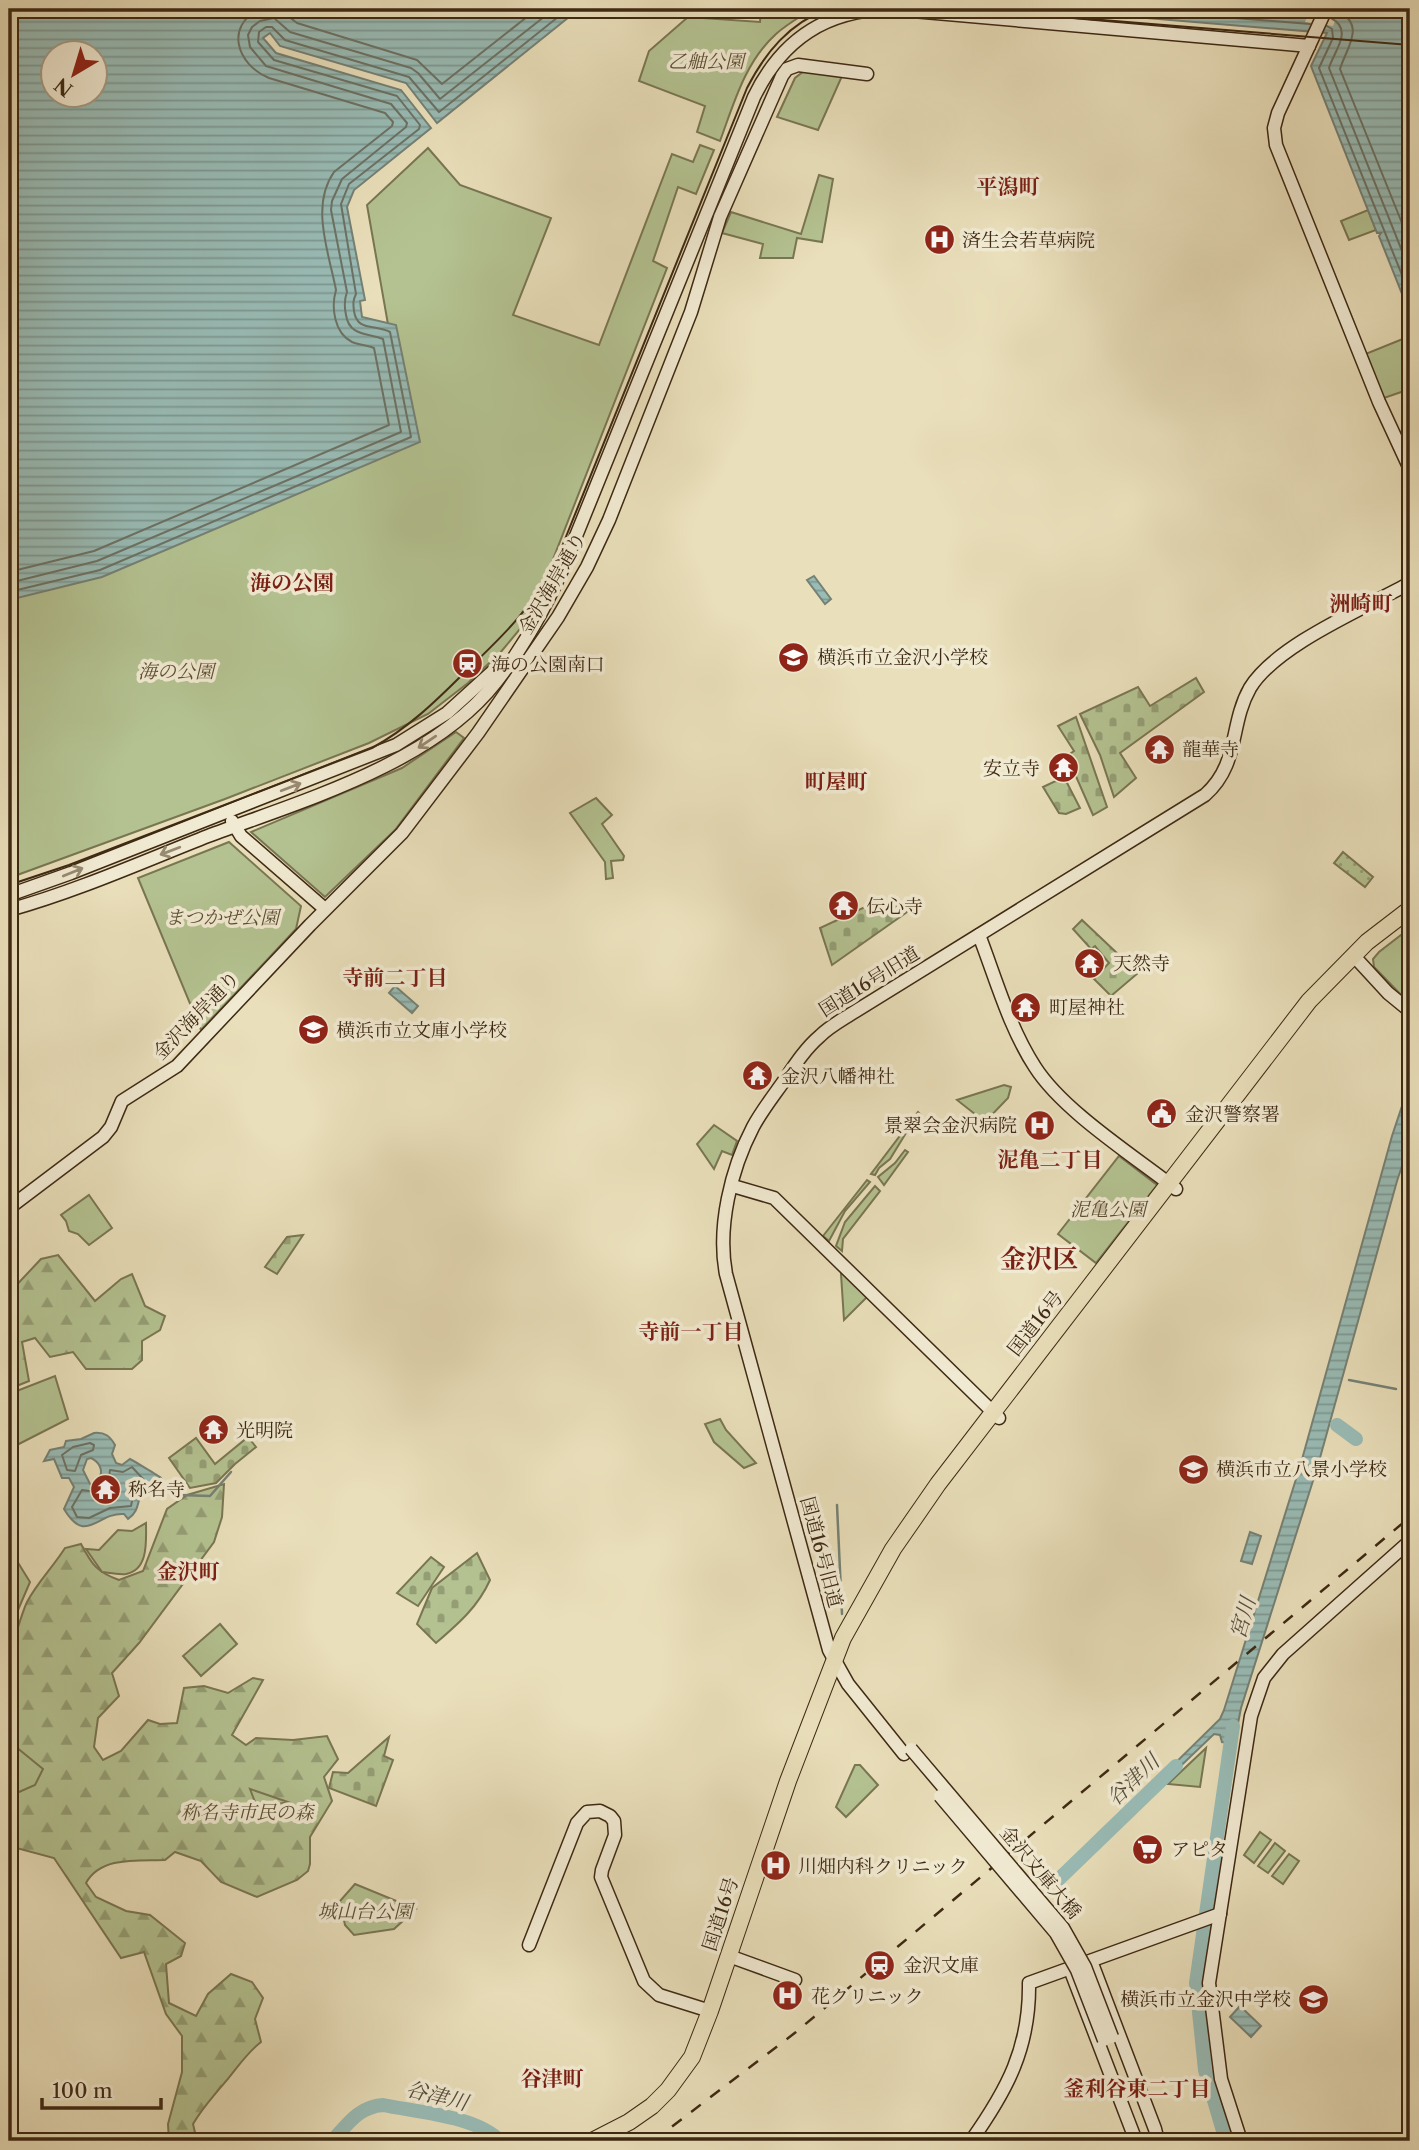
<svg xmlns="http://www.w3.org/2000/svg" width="1419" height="2150" font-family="'Libre Caslon Text','Noto Serif JP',serif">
	<defs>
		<pattern id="grass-dots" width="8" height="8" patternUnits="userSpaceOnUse" patternTransform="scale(1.75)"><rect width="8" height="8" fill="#b4c291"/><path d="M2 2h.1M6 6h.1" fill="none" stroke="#949e75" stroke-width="1.8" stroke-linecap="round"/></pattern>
		<pattern id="forest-firs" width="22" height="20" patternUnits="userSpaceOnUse" patternTransform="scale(1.75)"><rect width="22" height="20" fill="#b4c291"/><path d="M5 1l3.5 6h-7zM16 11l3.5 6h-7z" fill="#949e75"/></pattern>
		<pattern id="cemetery-stones" width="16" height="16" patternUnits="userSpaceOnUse" patternTransform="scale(1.75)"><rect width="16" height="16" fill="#b4c291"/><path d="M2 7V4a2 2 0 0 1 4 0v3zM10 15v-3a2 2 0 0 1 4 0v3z" fill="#949e75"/></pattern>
		<pattern id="water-rules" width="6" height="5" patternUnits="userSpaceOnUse" patternTransform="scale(1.75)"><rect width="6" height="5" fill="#99bcb6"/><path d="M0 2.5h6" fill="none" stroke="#7e9993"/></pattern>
	</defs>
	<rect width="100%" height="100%" fill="#e9dfba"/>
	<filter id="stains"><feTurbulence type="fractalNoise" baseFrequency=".00286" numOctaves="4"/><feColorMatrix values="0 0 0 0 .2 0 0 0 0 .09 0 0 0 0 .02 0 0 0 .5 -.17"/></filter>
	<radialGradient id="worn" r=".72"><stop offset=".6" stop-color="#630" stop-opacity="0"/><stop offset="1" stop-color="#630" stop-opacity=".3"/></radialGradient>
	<polygon fill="url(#grass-dots)" stroke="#797652" stroke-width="2" points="1343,852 1373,877 1365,887 1334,863"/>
	<g fill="url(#forest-firs)" stroke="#797652" stroke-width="2">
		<polygon points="58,1255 95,1301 121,1279 132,1274 145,1306 165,1316 160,1330 142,1341 142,1360 132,1369 86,1369 73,1352 50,1357 35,1338 22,1342 29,1381 9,1389 9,1293 41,1259"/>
		<path d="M224,1484L222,1517L214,1542L139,1643L112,1673L119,1696L98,1718L94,1747L103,1760L121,1751L148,1720L160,1724L177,1723L184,1688L204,1686L228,1693L253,1678L263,1680L232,1735L246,1745L256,1738L293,1740L327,1736L338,1759L324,1777L332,1801L310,1837V1864L308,1871L297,1880L257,1897L221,1882L201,1861L175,1852L165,1860C138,1861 101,1856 86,1883L96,1897L126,1911L150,1915L185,1943L181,1956L166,1964L169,2003L196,2016L208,1994L231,1974L252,1982L263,1998L255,2019L261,2042C244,2055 235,2072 220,2088C210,2100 201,2110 193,2124L197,2141H169L168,2124L182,2072V2036L166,2014L144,1952L121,1958L54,1858L9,1846V1648C18,1633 20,1617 27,1602C37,1583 53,1567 65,1548L81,1544C92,1565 97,1572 119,1580L143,1571L167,1509L187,1495Z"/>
	</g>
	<g fill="url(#cemetery-stones)" stroke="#797652" stroke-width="2">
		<polygon points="1196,678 1204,692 1120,753 1136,778 1114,797 1100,755 1080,714 1138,687 1150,706"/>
		<polygon points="1076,717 1107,807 1093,815 1067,756 1074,751 1058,726"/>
		<polygon points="1064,777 1080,808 1066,814 1059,813 1043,787"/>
		<polygon points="917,900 917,905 832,965 820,928 867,906 869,910 884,903 888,909"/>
		<polygon points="1082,920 1138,973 1111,996 1094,979 1109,963 1095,946 1091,949 1073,929"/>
		<polygon points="303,1235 277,1274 265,1267 287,1237"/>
		<polygon points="248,1437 256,1447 235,1464 216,1483 190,1488 169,1458 196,1438 215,1464"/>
		<path d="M477,1553L490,1580C478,1607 458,1624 436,1643L417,1624L432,1588Z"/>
		<polygon points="431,1557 444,1567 418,1606 397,1593"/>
		<polygon points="389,1737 384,1756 393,1760 376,1806 329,1788 333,1772 348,1773"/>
	</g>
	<g fill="#b4c291" stroke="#797652" stroke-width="2">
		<path d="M761,9H812C800,17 787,24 776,34C745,62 734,103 720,141L697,132L705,106L639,81L649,51L688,17L760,22Z"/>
		<polygon points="804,71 842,76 818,130 777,117 795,78"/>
		<polygon points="700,145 714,150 696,194 678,187 653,261 667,268 541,590 520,629 500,653 468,683 428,714 369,743 225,799 9,878 9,574 408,438 367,205 428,148 460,185 551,218 513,315 599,345 672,154 693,162"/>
		<polygon points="819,175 833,179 822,242 797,238 793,258 760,258 763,244 722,233 731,212 801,234"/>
		<polygon points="1368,210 1376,230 1349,240 1341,221"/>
		<polygon points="1410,336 1410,389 1381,399 1363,355"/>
		<polygon points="456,732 464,738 395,830 325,897 251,832 402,768"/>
		<polygon points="596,798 612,815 602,824 624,856 623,860 611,861 613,878 606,879 605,862 570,813"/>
		<polygon points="229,842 301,906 296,929 201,1030 138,878"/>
		<polygon points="1410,928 1410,1004 1374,967 1373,959 1379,952"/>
		<polygon points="1004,1085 1011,1087 1008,1098 985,1122 957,1100"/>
		<polygon points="918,1112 921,1115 906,1133 890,1159 879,1168 875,1175 871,1174"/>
		<polygon points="714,1125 737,1141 732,1155 722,1151 714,1169 697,1144"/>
		<polygon points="905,1150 908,1152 884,1185 878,1177 895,1163"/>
		<polygon points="1119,1156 1157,1185 1096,1263 1058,1234"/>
		<polygon points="867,1180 870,1182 845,1211 829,1241 823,1236"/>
		<polygon points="875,1186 880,1191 843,1239 842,1251 836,1246 845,1222"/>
		<polygon points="89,1195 112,1228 89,1245 78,1234 69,1231 66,1221 61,1215"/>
		<polygon points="841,1274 844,1274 867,1297 844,1320"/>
		<polygon points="55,1376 68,1419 9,1449 9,1394"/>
		<polygon points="720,1419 726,1430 756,1463 744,1468 714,1442 705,1424"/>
		<path d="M146,1523C146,1540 149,1570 126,1574C119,1575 110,1573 102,1572L86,1549L99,1550L118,1530L132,1531Z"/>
		<polygon points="9,1548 30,1582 9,1631"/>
		<polygon points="220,1624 237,1644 201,1676 183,1656"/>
		<polygon points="10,1742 43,1769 35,1785 19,1792 9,1781"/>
		<polygon points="1206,1748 1200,1787 1168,1784"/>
		<polygon points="855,1765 860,1765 878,1785 846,1817 836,1807"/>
		<polygon points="250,1789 288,1802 264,1807 255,1802"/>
		<polygon points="1260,1832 1271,1840 1254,1863 1244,1855"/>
		<polygon points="1275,1843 1285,1851 1268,1873 1258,1866"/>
		<polygon points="1289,1854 1299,1861 1283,1884 1272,1876"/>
		<polygon points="355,1884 416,1909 394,1929 354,1935 345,1925 340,1901"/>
	</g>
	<g fill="url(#water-rules)" stroke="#758175" stroke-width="2" fill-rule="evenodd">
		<path d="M9,9H579L437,123L406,83L280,46L270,33L263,38L276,53L401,90L431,128L354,190L347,207L365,300L360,301L362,317L396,325L420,442L102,577L9,600ZM94,52V94H52V52Z"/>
		<polygon points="651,9 758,9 758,14 737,13 737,16"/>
		<polygon points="1039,9 1410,9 1410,314 1379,236 1381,233 1377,233 1311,66 1327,33"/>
		<polygon points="814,576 831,599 825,604 807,580"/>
		<polygon points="395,986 418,1006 412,1013 389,993"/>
		<polygon points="1410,1082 1410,1142 1397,1181 1318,1465 1241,1708 1234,1744 1222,1742 1220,1735 1214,1734 1165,1781 1161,1777 1220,1719 1224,1710 1301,1463 1392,1136"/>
		<path d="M94,1433C105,1432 110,1436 115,1445L112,1454L116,1463L122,1465L130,1459C132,1460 159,1476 161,1478C163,1481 164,1485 166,1489L164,1493L154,1489H145C135,1499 142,1509 128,1519L124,1514C97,1512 86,1546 64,1509L74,1487L69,1478H62L54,1459L44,1461L50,1450L64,1447L66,1441L81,1439ZM91,1458C99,1462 103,1469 100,1477L103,1481L96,1486L90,1484L83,1470L87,1459Z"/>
		<polygon points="1250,1532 1261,1536 1252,1564 1241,1561"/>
		<polygon points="1240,2006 1261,2026 1251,2037 1230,2017"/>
	</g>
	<polygon fill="#e9dfba" points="1310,9 1340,9 1333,26 1305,22"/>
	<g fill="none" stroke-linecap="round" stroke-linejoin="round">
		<g stroke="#6c7264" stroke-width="2">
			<polyline points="279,9 297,23 417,60 442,84 537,9"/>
			<polyline points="1124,9 1310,24"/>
			<polyline points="1229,9 1314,16"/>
			<path d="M1336,9C1367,26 1347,46 1340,69L1410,243"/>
			<path d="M1331,18C1354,30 1334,51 1329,68L1410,271"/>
			<polyline points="1327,26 1332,29 1333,38 1319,68 1410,295"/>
			<path d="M9,572L94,551L389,425L374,348C367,345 359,345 352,342C334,333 331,307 336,290C329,253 310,206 334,172L392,126L393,122L385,113L269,78C237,65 224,26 260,9"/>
			<path d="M9,583L97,561L401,432L383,339C368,333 349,336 346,315C344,306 344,300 347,292L331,210L332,201L342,179L406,127L407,123L391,104L266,66L250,47L248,35L252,27L260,21L274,18L290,32L411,68L418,73L440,99L554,9"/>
			<path d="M9,592L100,570L411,437L390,332C375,324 357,332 354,311C353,303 353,300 356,294L341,204L349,184L419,129L420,125L397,96L274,60L258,42L259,32L266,27H272L285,40L409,77L439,112L568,9"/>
			<polygon points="90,1443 94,1445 93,1450 81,1455 75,1471 67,1470 62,1455 73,1447"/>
			<path d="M132,1467L144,1480L134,1491L131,1506L110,1508L89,1518L77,1517L72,1507L82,1490C90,1491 107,1496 109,1482C110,1478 109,1474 110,1470L123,1472Z"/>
		</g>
		<g stroke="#758175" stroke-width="2.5">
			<polyline points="1349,1380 1396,1389"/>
			<polyline points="179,1495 210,1496 231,1472"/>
			<polyline points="837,1505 842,1614"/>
		</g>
		<g stroke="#99bcb6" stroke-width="14">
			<polyline points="1337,1425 1356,1439"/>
			<polyline points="1059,1879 1176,1766"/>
			<path d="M332,2141C348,2124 358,2107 383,2105C416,2112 477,2116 500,2141"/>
			<polyline points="1226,2141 1205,2070 1196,1983 1233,1726"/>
		</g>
		<defs>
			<g id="secondary">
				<polyline points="1326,9 1278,113 1274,128 1276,145 1379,402 1410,469"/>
				<polyline points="232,821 241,836 325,909"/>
				<polyline points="9,895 71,873 396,745 447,713 501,664"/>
				<path d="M9,910C77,891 142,862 208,836C301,801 432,764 496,682C523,648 545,608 563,568L754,97C782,39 826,10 890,9L1309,46"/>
				<path d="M979,935C996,979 1009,1027 1035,1067C1063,1111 1134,1156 1176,1189"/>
				<polyline points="1353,955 1388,993 1410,1011"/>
				<polyline points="733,1186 774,1198 999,1418"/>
				<polyline points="9,1208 103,1137 111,1127 122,1101 177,1066 310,925 402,833 478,733 558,617 587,567 609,520 691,312 720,217 782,76 787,69 798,65 867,74"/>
				<path d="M904,1754L848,1684L829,1650L726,1274C717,1227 731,1169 753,1127C762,1110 775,1094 786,1078C796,1063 806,1048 820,1036C829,1027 840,1021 851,1014L1205,795C1240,764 1229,725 1250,688C1276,645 1365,608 1410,583"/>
				<polyline points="529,1945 577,1823 587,1812 600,1811 610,1816 614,1821 615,1835 602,1870 601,1877 644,1981 659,1995 710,2011"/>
				<polyline points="729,1956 795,1980"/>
				<polyline points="1091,1961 1155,2129 1158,2141"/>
				<polyline points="1070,1969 1136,2141"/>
				<path d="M971,2141C1007,2090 1030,2048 1029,1983L1220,1914"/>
				<polyline points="1241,2141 1221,2079 1209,1983 1251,1716 1264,1678 1283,1654 1410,1541"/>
			</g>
			<polyline id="highway" points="592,2141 629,2122 652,2106 668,2090 692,2057 710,2011 788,1781 843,1638 893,1549 938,1484 1309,1001 1367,942 1410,909"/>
		</defs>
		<use href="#secondary" stroke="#3e2913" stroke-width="15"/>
		<use href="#highway" stroke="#3e2913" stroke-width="18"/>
		<use href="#secondary" stroke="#f1ead2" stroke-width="12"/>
		<use href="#highway" stroke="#e9dfba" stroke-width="16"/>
		<g stroke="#3e2913" stroke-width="2">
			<polyline points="965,9 1410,45"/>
			<path d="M9,885L69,865L372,748C407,729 435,702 463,674C503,636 536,605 559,554L747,88C765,53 789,23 828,9"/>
		</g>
		<polyline stroke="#3e2913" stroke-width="2.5" stroke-dasharray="12 12" stroke-linecap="butt" points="653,2141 796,2032 1410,1517"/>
		<defs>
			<g id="secondary-bridge">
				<polyline points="911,1749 1063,1928 1085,1967 1112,2037"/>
				<polyline points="940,1796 1056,1933 1077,1970 1104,2040"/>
			</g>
		</defs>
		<use href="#secondary-bridge" stroke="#3e2913" stroke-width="15" stroke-linecap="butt"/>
		<use href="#secondary-bridge" stroke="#f1ead2" stroke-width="12"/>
	</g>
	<defs><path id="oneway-shaft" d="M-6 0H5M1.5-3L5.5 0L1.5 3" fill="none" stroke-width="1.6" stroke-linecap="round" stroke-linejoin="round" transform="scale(1.75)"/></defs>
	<g stroke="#988a72">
		<use href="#oneway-shaft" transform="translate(427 742) rotate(146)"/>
		<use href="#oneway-shaft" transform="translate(291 787) rotate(-21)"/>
		<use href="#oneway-shaft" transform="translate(170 851) rotate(159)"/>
		<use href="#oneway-shaft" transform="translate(73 872) rotate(-22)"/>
	</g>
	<defs>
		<symbol id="hospital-disc" viewBox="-11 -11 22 22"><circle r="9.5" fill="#8f2418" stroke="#f1ead2"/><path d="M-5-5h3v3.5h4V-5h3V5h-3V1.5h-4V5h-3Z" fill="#fff"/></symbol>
		<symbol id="school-disc" viewBox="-11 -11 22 22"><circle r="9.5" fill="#8f2418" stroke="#f1ead2"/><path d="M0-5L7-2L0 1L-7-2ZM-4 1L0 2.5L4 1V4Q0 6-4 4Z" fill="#fff"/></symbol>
		<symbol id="station-disc" viewBox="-11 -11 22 22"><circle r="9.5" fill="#8f2418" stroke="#f1ead2"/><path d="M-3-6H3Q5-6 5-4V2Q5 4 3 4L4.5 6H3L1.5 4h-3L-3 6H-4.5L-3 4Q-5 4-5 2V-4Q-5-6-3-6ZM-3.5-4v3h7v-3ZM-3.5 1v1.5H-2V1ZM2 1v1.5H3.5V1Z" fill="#fff"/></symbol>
		<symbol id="temple-disc" viewBox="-11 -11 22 22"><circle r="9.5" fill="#8f2418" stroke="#f1ead2"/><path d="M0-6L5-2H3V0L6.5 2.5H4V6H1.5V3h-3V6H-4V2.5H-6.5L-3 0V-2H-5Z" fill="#fff"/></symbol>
		<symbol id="civic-disc" viewBox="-11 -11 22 22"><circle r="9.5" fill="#8f2418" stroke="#f1ead2"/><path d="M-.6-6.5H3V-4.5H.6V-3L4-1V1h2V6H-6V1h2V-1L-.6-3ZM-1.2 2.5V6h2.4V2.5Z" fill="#fff"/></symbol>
		<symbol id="supermarket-disc" viewBox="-11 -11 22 22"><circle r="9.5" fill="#8f2418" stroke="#f1ead2"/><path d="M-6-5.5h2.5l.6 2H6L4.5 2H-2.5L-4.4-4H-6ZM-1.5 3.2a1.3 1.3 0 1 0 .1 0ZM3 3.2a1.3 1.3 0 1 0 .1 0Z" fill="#fff"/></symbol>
	</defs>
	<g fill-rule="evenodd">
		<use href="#hospital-disc" x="922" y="222" width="35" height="35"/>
		<use href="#school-disc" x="776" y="640" width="35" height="35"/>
		<use href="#station-disc" x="450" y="646" width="35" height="35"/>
		<use href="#temple-disc" x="1142" y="732" width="35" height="35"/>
		<use href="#temple-disc" x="1046" y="750" width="35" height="35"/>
		<use href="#temple-disc" x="826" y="888" width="35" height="35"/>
		<use href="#temple-disc" x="1072" y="946" width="35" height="35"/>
		<use href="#temple-disc" x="1008" y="990" width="35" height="35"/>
		<use href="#school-disc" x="296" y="1012" width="35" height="35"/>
		<use href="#temple-disc" x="740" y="1058" width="35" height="35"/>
		<use href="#civic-disc" x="1144" y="1096" width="35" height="35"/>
		<use href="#hospital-disc" x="1022" y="1108" width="35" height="35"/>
		<use href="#temple-disc" x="196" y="1412" width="35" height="35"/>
		<use href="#school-disc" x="1176" y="1452" width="35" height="35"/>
		<use href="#temple-disc" x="88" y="1472" width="35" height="35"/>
		<use href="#supermarket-disc" x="1130" y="1832" width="35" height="35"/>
		<use href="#hospital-disc" x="758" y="1848" width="35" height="35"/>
		<use href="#station-disc" x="862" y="1948" width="35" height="35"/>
		<use href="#hospital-disc" x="770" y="1978" width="35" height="35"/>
		<use href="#school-disc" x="1296" y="1982" width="35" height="35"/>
	</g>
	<g text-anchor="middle" stroke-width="7" stroke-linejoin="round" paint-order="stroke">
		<g font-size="19" font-style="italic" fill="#5c4f32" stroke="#f1ead2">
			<text x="706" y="68">乙舳公園</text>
			<text x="176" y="678">海の公園</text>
			<text x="222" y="924">まつかぜ公園</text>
			<text x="1108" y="1216">泥亀公園</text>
			<text x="247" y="1819">称名寺市民の森</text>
			<text x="365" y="1918">城山台公園</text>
		</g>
		<g font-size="19" fill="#3e2913" stroke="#f1ead2" text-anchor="start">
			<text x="962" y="247">済生会若草病院</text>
			<text x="817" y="664">横浜市立金沢小学校</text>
			<text x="491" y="671">海の公園南口</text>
			<text x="1182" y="756">龍華寺</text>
			<text x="1040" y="775" text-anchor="end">安立寺</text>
			<text x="866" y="913">伝心寺</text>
			<text x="1113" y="970">天然寺</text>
			<text x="1049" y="1014">町屋神社</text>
			<text x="336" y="1037">横浜市立文庫小学校</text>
			<text x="781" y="1083">金沢八幡神社</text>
			<text x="1185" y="1121">金沢警察署</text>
			<text x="1017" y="1132" text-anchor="end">景翠会金沢病院</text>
			<text x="236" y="1437">光明院</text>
			<text x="1216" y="1476">横浜市立八景小学校</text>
			<text x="128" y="1496">称名寺</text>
			<text x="1171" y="1856">アピタ</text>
			<text x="798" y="1873">川畑内科クリニック</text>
			<text x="903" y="1972">金沢文庫</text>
			<text x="811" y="2003">花クリニック</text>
			<text x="1291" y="2006" text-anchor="end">横浜市立金沢中学校</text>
		</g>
		<g font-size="19" fill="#3e2913" stroke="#f1ead2">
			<text transform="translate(552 583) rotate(-60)" y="7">金沢海岸通り</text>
			<text transform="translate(869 981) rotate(-32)" y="7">国道16号旧道</text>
			<text transform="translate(196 1015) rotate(-46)" y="7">金沢海岸通り</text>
			<text transform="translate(1035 1323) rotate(-52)" y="7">国道16号</text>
			<text transform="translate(822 1552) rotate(75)" y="7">国道16号旧道</text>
			<text transform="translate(1041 1872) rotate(50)" y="7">金沢文庫大橋</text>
			<text transform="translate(720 1914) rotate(-72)" y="7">国道16号</text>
		</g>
		<g font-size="21" font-weight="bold" fill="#7a1f14" stroke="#f1ead2">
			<text x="1008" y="194">平潟町</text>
			<text x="292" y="590">海の公園</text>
			<text x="1361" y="611">洲崎町</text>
			<text x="836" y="789">町屋町</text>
			<text x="395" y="985">寺前二丁目</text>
			<text x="1050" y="1167">泥亀二丁目</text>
			<text x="691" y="1339">寺前一丁目</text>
			<text x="188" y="1579">金沢町</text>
			<text x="552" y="2086">谷津町</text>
			<text x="1137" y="2096">釜利谷東二丁目</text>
		</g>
		<g font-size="21" font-style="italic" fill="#554e3c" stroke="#f1ead2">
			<text transform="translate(1243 1618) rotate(-74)" y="7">宮川</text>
			<text transform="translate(1133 1780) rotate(-44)" y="7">谷津川</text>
			<text transform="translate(437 2096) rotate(14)" y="7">谷津川</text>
		</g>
		<g font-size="26" font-weight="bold" fill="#7a1f14" stroke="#f1ead2">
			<text x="1039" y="1268">金沢区</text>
		</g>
	</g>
	<rect width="1419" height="2150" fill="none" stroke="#e9dfba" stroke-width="35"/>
	<rect x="10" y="10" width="1398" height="2129" fill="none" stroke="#3e2913" stroke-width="3.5"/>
	<rect x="18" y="18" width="1384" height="2115" fill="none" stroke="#3e2913" stroke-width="2"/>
	<g transform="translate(74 74) rotate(218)"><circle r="33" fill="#f1ead2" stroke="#a99d86" stroke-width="2"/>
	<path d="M0-5L12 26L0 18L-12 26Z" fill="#8f2418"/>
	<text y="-10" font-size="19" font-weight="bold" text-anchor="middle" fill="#3e2913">N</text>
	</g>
	<path d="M42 2098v10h119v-10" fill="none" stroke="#3e2913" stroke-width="3.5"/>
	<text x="52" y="2098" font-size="21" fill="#3e2913" stroke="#f1ead2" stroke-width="5" paint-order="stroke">100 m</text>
	<rect width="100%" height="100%" filter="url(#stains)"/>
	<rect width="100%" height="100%" fill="url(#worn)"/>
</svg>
